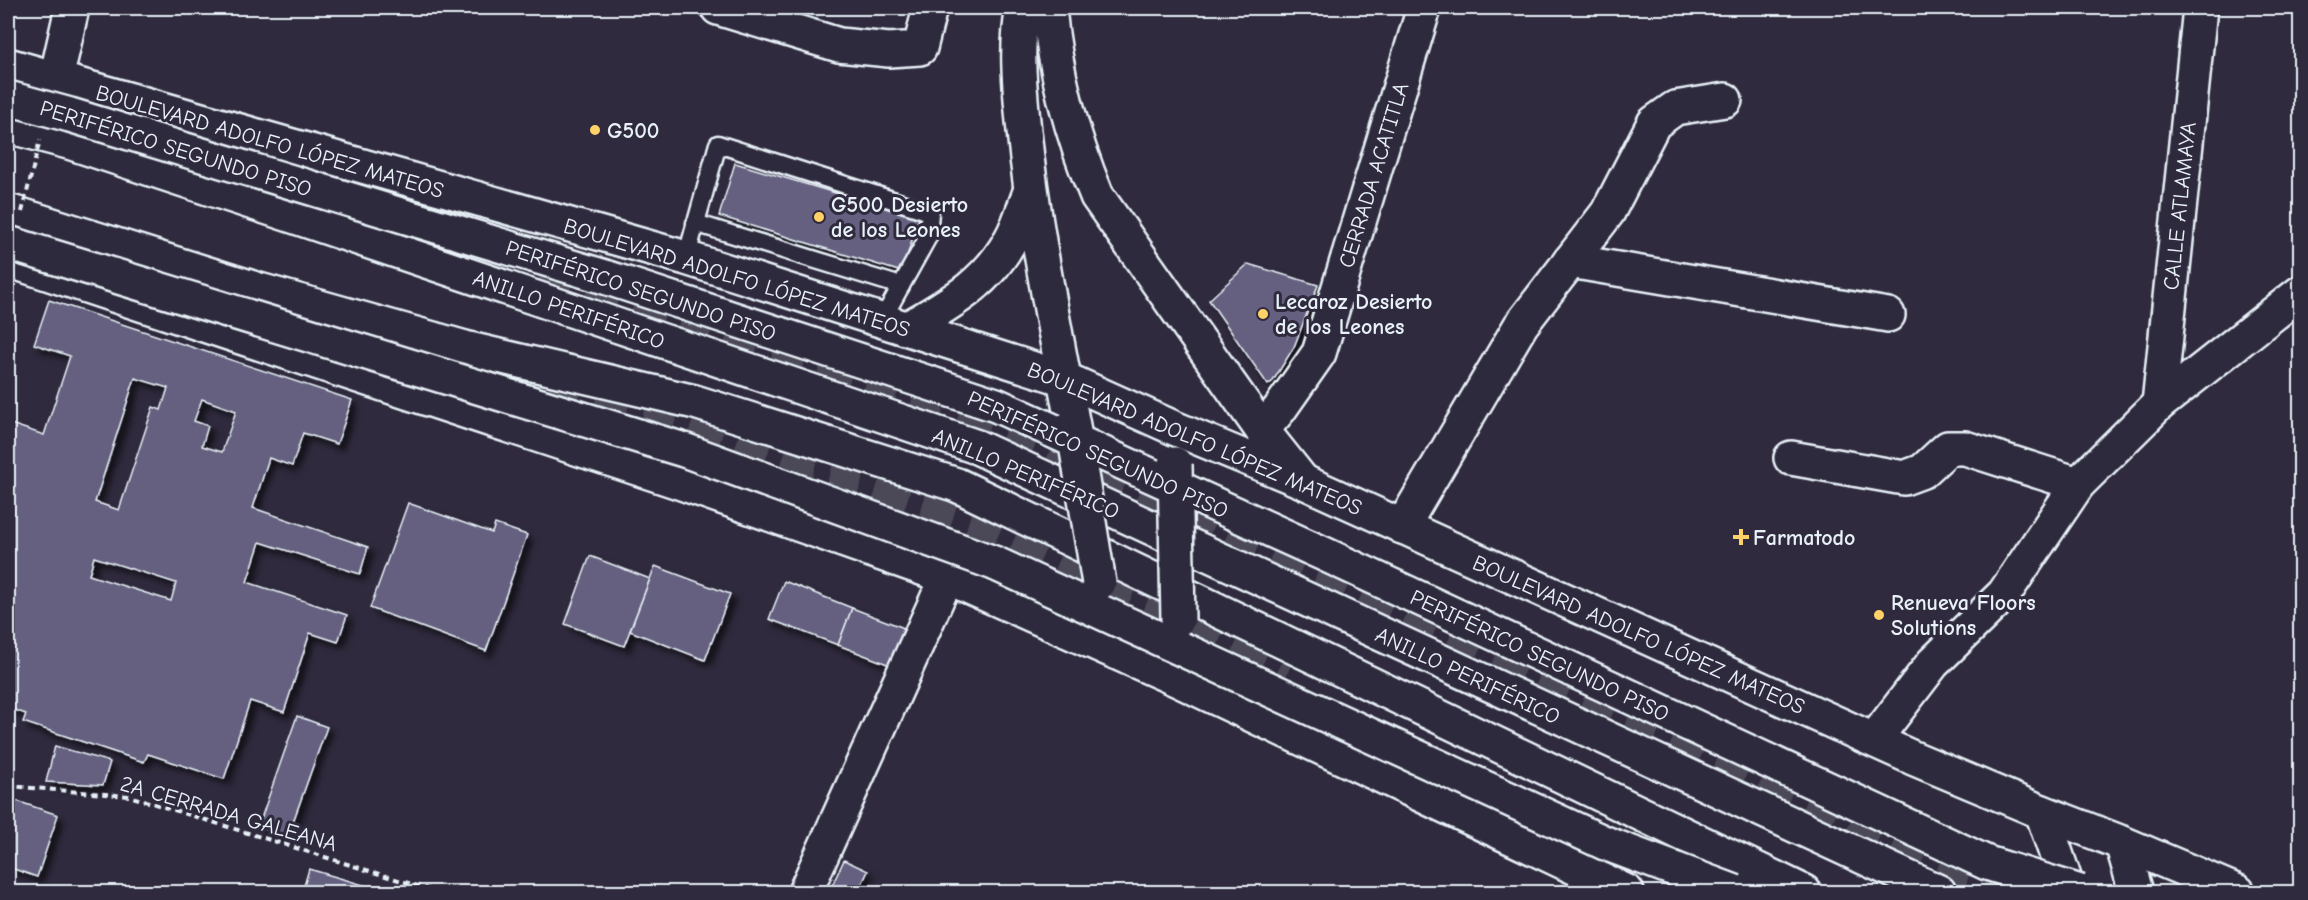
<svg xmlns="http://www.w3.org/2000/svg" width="2308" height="900" font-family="'Comic Neue',sans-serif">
	<defs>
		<filter id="shadow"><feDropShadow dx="5.5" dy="5.5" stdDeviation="3" flood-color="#0009"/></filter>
	</defs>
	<rect width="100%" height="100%" fill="#2f2a3d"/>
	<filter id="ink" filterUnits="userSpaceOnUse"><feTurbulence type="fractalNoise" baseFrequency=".0167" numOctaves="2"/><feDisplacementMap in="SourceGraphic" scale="12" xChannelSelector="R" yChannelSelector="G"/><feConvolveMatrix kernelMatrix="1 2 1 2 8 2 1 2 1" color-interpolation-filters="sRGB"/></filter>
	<g filter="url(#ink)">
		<g fill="#65617f" stroke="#e8f1f8" stroke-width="1.5" fill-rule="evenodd" filter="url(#shadow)">
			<polygon points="735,163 919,218 902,272 719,216"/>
			<polygon points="1248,264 1318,285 1294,347 1273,381 1268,385 1209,300"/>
			<path d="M49,300L352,400L337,444L303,433L292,466L269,458L253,508L368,547L360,574L260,542L247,582L347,615L338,642L310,633L284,712L250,701L224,779L148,754L144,762L23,722L26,714L8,708V423L44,435L70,356L34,344ZM135,378L168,388L161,410L153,407L119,510L95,502ZM202,399L236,411L222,452L202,446L208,426L194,421ZM94,557L176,583L171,601L89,575Z"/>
			<polygon points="408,503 492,533 495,524 527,535 486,651 370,608"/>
			<polygon points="590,556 650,579 624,646 565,624"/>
			<polygon points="655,566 730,594 705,660 630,631"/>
			<polygon points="784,581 852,608 838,645 769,619"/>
			<polygon points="852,608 904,628 890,665 838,645"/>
			<polygon points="297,716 327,727 288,836 258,827"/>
			<polygon points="55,746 110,762 103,785 46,782"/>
			<polygon points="8,798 58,815 37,877 8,867"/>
			<polygon points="844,860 868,871 858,892 829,892"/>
			<polygon points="309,869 387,892 325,892 304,886"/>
		</g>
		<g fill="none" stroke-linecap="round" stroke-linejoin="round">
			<g stroke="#4b4859" stroke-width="33" stroke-dasharray="33 16" stroke-linecap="butt">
				<polyline points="538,282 679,326 981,426 1229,544 1343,593 1768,786 1891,842 1966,880 2005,892"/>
				<polyline points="551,380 690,430 975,521 1292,663"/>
				<polyline points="1712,864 1760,892"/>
			</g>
			<defs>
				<g id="lane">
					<polyline points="695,223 901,286"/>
					<polyline points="686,258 718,144 930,212 928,237 882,320"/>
				</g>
				<g id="street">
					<polyline points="718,8 839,45 889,50 920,48 930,8"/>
					<polyline points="56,79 72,8"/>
					<polyline points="1570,261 1888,315"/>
					<polyline points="2159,404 2200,8"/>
					<polyline points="1262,430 1279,410 1319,353 1424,8"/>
					<polyline points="1791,458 1904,478 1923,471 1948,448 1965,448 2078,484"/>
					<polyline points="1402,527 1521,325 1608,212 1654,123 1675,108 1725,100"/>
					<polyline points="1874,740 1933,663 2004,594 2078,484 2159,404 2300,293"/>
					<polyline points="805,892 947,577"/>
				</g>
				<g id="secondary">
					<path d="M1023,8C1015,47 1020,91 1024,131C1034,230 1055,328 1073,426"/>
					<path d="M1049,8C1055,72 1072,136 1097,196L1262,430L1301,479"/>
					<polyline points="8,65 686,258 1065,379 1174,428 1302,481 1913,758 2042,812 2122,843 2238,892"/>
					<polyline points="8,260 679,482 947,577 1178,680 1627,892"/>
					<path d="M908,328C949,304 987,284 1011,239C1019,225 1024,207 1030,192"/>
					<polyline points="2042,812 2069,892"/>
					<polyline points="2122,843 2136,892"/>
				</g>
				<g id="highway">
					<polyline points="8,126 72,143 293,216 977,447 1939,892"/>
					<polyline points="8,211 259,290 465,348 695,402 957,485 1804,892"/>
				</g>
			</defs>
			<use href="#lane" stroke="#e8f1f8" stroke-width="21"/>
			<use href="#street" stroke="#e8f1f8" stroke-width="38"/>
			<use href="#secondary" stroke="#e8f1f8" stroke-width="38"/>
			<use href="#highway" stroke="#e8f1f8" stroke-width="38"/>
			<polyline stroke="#e8f1f8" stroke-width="4" stroke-dasharray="6 4.5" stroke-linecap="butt" points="8,786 129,796 437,892"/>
			<use href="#lane" stroke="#2f2a3d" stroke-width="16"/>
			<use href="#street" stroke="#2f2a3d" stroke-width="33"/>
			<use href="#secondary" stroke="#2f2a3d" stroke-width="33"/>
			<use href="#highway" stroke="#2f2a3d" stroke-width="33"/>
			<defs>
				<g id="secondary-bridge">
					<polyline points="1073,426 1099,583"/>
					<polyline points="1175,464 1178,619"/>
				</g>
				<g id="highway-bridge">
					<polyline points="8,98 70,115 605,277 996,405 1324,554 1987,863 2080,892"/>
					<polyline points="8,243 684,450 994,563 1605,843 1735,892"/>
				</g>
			</defs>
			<use href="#secondary-bridge" stroke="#e8f1f8" stroke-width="38" stroke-linecap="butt"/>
			<use href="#highway-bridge" stroke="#e8f1f8" stroke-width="38" stroke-linecap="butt"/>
			<polyline stroke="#e8f1f8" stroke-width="4" stroke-dasharray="6 4.5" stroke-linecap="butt" points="22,212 40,140"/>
			<use href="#secondary-bridge" stroke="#2f2a3d" stroke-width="33"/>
			<use href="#highway-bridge" stroke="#2f2a3d" stroke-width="33"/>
		</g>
	</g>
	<g fill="#ffd166" stroke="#2f2a3d" stroke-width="2">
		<circle cx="595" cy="130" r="6"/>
		<circle cx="819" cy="217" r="6"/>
		<circle cx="1263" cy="314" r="6"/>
		<path d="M1738 528h6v6h6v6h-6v6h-6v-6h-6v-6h6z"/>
		<circle cx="1879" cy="615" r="6"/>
	</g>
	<g text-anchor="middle" stroke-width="6" stroke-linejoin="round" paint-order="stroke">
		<g font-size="22" font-weight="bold" fill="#e8f1f8" stroke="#2f2a3d" text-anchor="start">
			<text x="607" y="138">G500</text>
			<text x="831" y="212">G500 Desierto<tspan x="831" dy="25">de los Leones</tspan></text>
			<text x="1275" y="309">Lecaroz Desierto<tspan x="1275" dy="25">de los Leones</tspan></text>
			<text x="1753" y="545">Farmatodo</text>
			<text x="1891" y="610">Renueva Floors<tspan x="1891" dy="25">Solutions</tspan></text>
		</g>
		<g font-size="22" fill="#e8f1f8" stroke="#2f2a3d">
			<text transform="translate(270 141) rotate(16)" y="8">BOULEVARD ADOLFO LÓPEZ MATEOS</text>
			<text transform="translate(176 148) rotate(17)" y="8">PERIFÉRICO SEGUNDO PISO</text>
			<text transform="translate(1373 175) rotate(-73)" y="8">CERRADA ACATITLA</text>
			<text transform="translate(2179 206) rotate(-84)" y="8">CALLE ATLAMAYA</text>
			<text transform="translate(737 277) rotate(17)" y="8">BOULEVARD ADOLFO LÓPEZ MATEOS</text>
			<text transform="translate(641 290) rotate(18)" y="8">PERIFÉRICO SEGUNDO PISO</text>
			<text transform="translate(569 309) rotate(19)" y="8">ANILLO PERIFÉRICO</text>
			<text transform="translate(1195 438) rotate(23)" y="8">BOULEVARD ADOLFO LÓPEZ MATEOS</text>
			<text transform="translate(1098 454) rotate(24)" y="8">PERIFÉRICO SEGUNDO PISO</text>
			<text transform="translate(1026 473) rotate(23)" y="8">ANILLO PERIFÉRICO</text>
			<text transform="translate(1639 634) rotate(24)" y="8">BOULEVARD ADOLFO LÓPEZ MATEOS</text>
			<text transform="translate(1540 655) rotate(25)" y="8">PERIFÉRICO SEGUNDO PISO</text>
			<text transform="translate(1468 675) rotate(25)" y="8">ANILLO PERIFÉRICO</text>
			<text transform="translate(229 813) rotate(16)" y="8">2A CERRADA GALEANA</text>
		</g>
	</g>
	<rect width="2308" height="900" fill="none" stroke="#2f2a3d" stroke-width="30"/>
	<rect x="15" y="15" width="2278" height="870" fill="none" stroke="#e8f1f8" stroke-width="2" filter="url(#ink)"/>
</svg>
